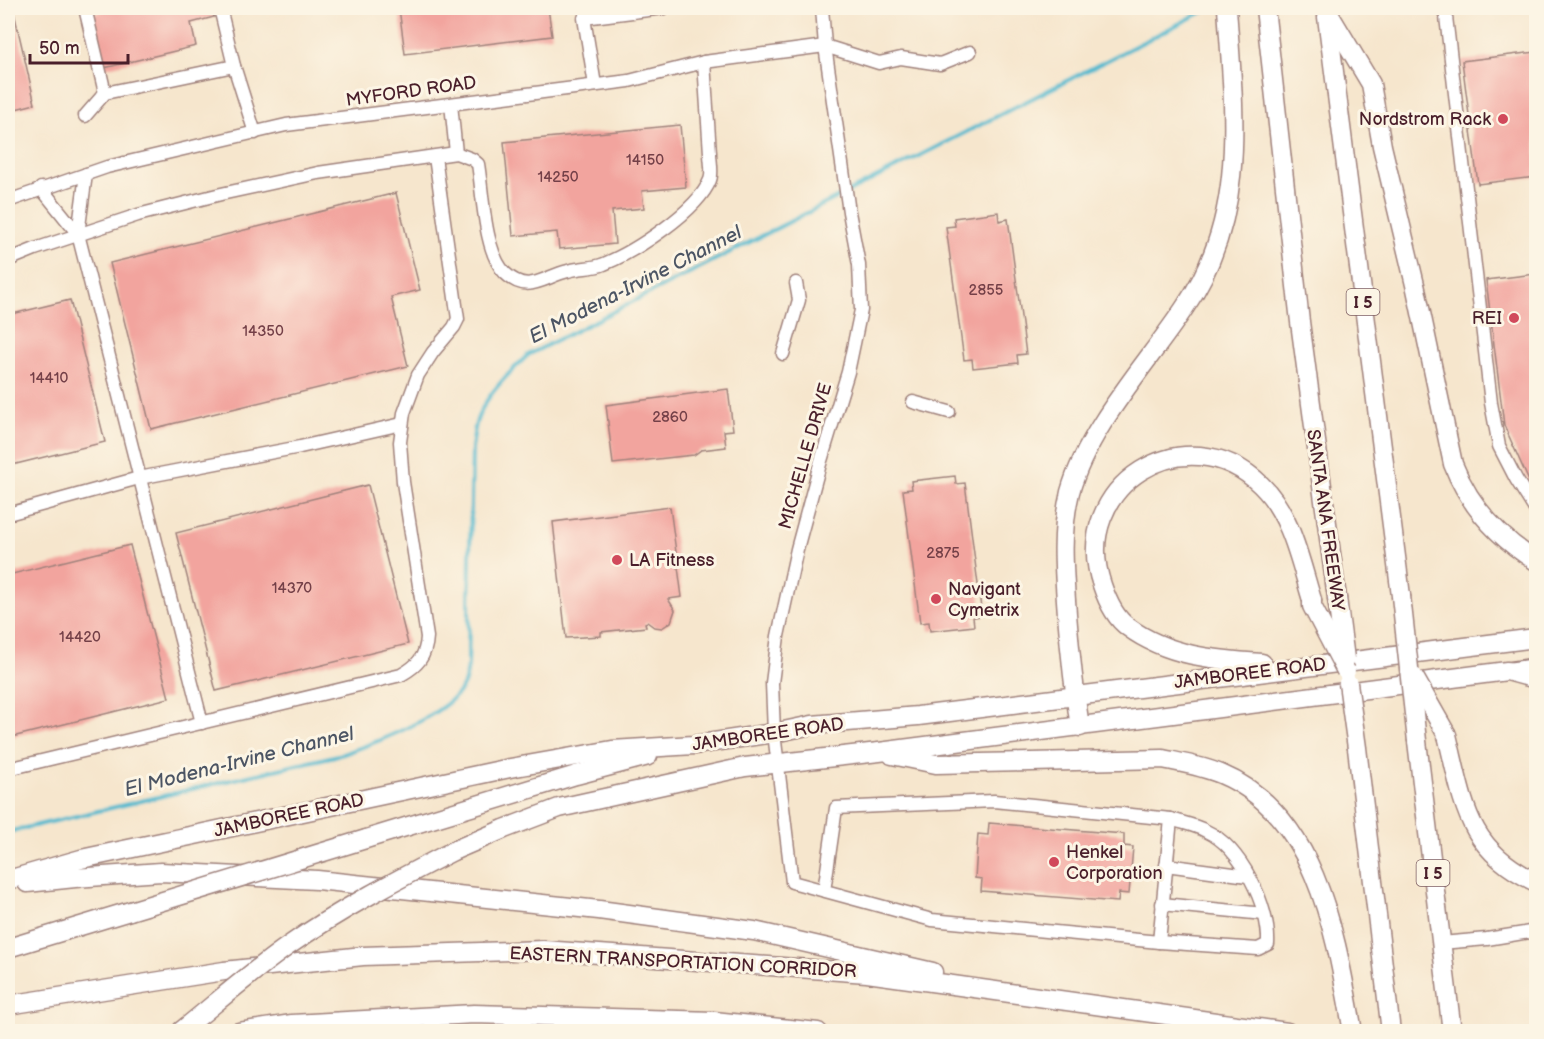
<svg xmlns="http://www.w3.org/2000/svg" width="1544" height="1039" font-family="'Balsamiq Sans',sans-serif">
	<rect width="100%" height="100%" fill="#fcf5e5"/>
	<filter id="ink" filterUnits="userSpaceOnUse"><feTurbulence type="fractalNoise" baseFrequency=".0167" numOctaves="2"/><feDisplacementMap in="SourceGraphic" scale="12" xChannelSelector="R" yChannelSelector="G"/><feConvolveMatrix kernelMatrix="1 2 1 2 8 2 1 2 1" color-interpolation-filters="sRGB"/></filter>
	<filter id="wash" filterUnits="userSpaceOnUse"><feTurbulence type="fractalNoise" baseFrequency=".008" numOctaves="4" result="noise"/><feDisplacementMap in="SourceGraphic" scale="24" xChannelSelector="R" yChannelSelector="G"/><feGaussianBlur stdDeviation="1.35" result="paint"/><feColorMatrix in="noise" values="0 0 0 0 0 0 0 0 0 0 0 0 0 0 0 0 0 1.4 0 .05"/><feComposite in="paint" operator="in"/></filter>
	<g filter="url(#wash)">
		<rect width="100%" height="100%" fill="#f6e6cd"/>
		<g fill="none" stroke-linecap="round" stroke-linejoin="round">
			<path stroke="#51b9cf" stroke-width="4" d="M8,832L343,754C375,743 449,715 464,684C466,679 467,671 468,665L472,448C474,437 474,425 479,415C489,392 510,372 528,355L1210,8"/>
		</g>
		<g id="blocks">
			<g fill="#f2a49e">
				<polygon points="8,8 13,8 35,104 8,111"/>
				<polygon points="102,8 212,8 214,17 191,23 196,46 104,68 91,14 103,11"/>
				<polygon points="399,8 548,8 552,36 405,54"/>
				<polygon points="1536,52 1536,177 1478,184 1462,61"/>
				<polygon points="680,125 686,187 642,191 644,208 612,211 615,244 559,249 557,232 513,236 504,142"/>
				<polygon points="396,193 420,290 391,297 408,366 151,429 110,263"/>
				<polygon points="998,212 999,221 1008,219 1026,354 1017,355 1018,363 973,368 972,359 964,360 946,227 955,226 954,218"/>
				<polygon points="1536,274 1536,497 1504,425 1486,280"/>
				<polygon points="70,300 105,442 8,466 8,315"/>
				<polygon points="728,389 733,430 724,431 726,447 701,450 694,455 684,456 613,464 606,405"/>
				<polygon points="955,476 956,484 965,483 982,616 973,617 974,626 930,631 929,622 920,623 903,490 912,489 911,481"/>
				<polygon points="368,485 408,644 216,691 176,533"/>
				<polygon points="670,507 682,597 668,599 675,610 671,622 662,628 654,627 647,622 645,623 646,627 601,632 601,636 566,638 553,522"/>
				<polygon points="130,545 169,698 8,738 8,575"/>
				<polygon points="989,823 1124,834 1124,846 1133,847 1129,894 1119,893 1118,902 981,891 982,879 975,878 978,834 988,835"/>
			</g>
		</g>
	</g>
	<g filter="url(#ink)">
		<use href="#blocks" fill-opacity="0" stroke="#a0827c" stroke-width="1.5"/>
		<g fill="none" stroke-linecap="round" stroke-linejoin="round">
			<defs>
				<g id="minor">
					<polyline points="85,8 105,93"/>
					<polyline points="822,8 825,46 849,212 859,265 861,310 848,372 820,464 797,549 778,636 772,683 774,733 792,882 932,920 1159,942 1171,819 994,801 836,808 824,891"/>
					<polyline points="1445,8 1491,403 1499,446 1516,479 1536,511"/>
					<polyline points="234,66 255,133"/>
					<polyline points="595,85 584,18 664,8"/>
					<polyline points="451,104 456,153"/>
					<polyline points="85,116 105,93 234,66 220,8"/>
					<polyline points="86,174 78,234 202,723"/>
					<polyline points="41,188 78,234"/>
					<polyline points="8,201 107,167 286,125 629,81 704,62 825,46 879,63 901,58 940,64 970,52"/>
					<path d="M8,260L35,249L138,215L221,194L318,173L456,153L472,159L478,164C483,193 484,252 505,273C528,295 543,277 568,271C580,267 593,269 604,264C634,252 698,211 710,180C713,173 710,161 710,153C708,123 706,92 704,62"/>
					<polyline points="783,354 799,300 796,283"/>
					<polyline points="913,402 949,412"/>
					<polyline points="8,514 139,478 300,447 402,424"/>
					<path d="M8,769L401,675C417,666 426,657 427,637L403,482L400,442L404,413L418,375L433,352L454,327L458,319L435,157"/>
					<polyline points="1166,865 1248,876"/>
					<polyline points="1162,904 1264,914"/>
					<path d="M1159,942L1258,949L1268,944C1270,907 1241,847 1206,831C1195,825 1182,823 1171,819"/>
					<polyline points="1441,943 1487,939 1536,931"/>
				</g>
				<polyline id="major" points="1508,671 1536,667"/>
				<g id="highway">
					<polyline points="1265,8 1300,322 1337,598"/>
					<path d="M1326,9L1371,84L1382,146L1416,289L1453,464C1469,505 1499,538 1536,561"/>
					<polyline points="1327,17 1401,596"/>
					<path d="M1262,663C1215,660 1167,656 1128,627C1115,618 1107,600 1102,585C1068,487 1186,412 1261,485C1291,514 1300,561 1312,600"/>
					<path d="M1080,727C1074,689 1070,652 1067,614C1064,572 1060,533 1070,492C1088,427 1148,363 1185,307C1248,216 1234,112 1227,8"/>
					<path d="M1447,735C1464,804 1466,849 1536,882"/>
					<polyline points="1417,741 1452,1032"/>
					<polyline points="1357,748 1391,1032"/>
					<path d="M892,755L936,764L1163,759C1182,763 1202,766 1221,774C1319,815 1336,939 1353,1032"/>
					<polyline points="366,839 576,775 648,756"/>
					<polyline points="455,850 504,829 559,808 745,767 879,752 1507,671 1536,679"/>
					<polyline points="8,880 81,859 270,819 510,768 612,750 694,745 774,733 812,725 918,716 1536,638"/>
					<polyline points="27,883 75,878 161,872 317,880 599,910 754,931 933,972"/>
					<polyline points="8,948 130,911"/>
					<polyline points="8,1005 224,971 363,956 543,950 867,973 1287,1032"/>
					<polyline points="239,1032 292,1024 474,1014 714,1021 818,1032"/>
					<polyline points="579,1032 640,1030"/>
				</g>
			</defs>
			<use href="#minor" stroke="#a0827c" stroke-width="15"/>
			<use href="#major" stroke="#a0827c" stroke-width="20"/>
			<use href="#highway" stroke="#a0827c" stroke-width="21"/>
			<use href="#minor" stroke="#fff" stroke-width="12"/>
			<use href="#major" stroke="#fff" stroke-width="16"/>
			<use href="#highway" stroke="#fff" stroke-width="18"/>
			<defs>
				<g id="highway-bridge">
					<polyline points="1401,596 1417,741"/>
					<polyline points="1337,598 1345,659"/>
					<polyline points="1312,600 1312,606 1346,671"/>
					<polyline points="1414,677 1447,735"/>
					<polyline points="1348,683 1357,748"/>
					<polyline points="130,911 366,839"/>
					<path d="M180,1032C216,1003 251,972 288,946C341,909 398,879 455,850"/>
				</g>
			</defs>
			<use href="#highway-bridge" stroke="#a0827c" stroke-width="21" stroke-linecap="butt"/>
			<use href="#highway-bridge" stroke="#fff" stroke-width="18"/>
		</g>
	</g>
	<g fill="#d1495b" stroke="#fcf5e5" stroke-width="2">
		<circle cx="1503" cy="119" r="6"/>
		<circle cx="1514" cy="318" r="6"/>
		<circle cx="617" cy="560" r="6"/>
		<circle cx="936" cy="599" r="6"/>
		<circle cx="1054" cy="862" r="6"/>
	</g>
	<g text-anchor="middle" stroke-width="6" stroke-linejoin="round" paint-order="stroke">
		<g font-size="15" fill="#744048">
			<text x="645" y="165">14150</text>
			<text x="558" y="182">14250</text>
			<text x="986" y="295">2855</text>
			<text x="263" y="336">14350</text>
			<text x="49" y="383">14410</text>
			<text x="670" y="422">2860</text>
			<text x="943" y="558">2875</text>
			<text x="292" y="593">14370</text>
			<text x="80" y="642">14420</text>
		</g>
		<g fill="#fcf5e5" stroke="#7f5f63" stroke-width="1.5">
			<rect x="1346.5" y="289" width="33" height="26" rx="4.5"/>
			<rect x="1416.5" y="860" width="33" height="26" rx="4.5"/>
		</g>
		<g font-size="16" font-weight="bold" fill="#4a1f2b">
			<text x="1363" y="308">I 5</text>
			<text x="1433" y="879">I 5</text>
		</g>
		<g font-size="18" fill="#4a1f2b" stroke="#fcf5e5">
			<text transform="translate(411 91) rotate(-8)" y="6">MYFORD ROAD</text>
			<text transform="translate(805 456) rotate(-74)" y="6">MICHELLE DRIVE</text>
			<text transform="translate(1326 520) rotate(82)" y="6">SANTA ANA FREEWAY</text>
			<text transform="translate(1250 673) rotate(-7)" y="6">JAMBOREE ROAD</text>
			<text transform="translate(768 734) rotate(-8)" y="6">JAMBOREE ROAD</text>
			<text transform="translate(289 815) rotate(-12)" y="6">JAMBOREE ROAD</text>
			<text transform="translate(683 962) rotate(3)" y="6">EASTERN TRANSPORTATION CORRIDOR</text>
		</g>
		<g font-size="18" fill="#4a1f2b" stroke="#fcf5e5" text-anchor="start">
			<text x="1491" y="125" text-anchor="end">Nordstrom Rack</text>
			<text x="1502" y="324" text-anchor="end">REI</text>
			<text x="629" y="566">LA Fitness</text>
			<text x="948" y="595">Navigant<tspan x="948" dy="21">Cymetrix</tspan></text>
			<text x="1066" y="858">Henkel<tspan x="1066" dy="21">Corporation</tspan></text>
		</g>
		<g font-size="20" font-style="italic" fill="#4c5564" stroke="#fcf5e5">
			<text transform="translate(635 284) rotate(-27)" y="7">El Modena-Irvine Channel</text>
			<text transform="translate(239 761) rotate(-14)" y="7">El Modena-Irvine Channel</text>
		</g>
	</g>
	<rect width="1544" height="1039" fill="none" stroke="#fcf5e5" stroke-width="30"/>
	<path d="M30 54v9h98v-9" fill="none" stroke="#4a1f2b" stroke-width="3"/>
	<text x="39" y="54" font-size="18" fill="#4a1f2b" stroke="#fcf5e5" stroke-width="4.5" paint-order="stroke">50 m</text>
</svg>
